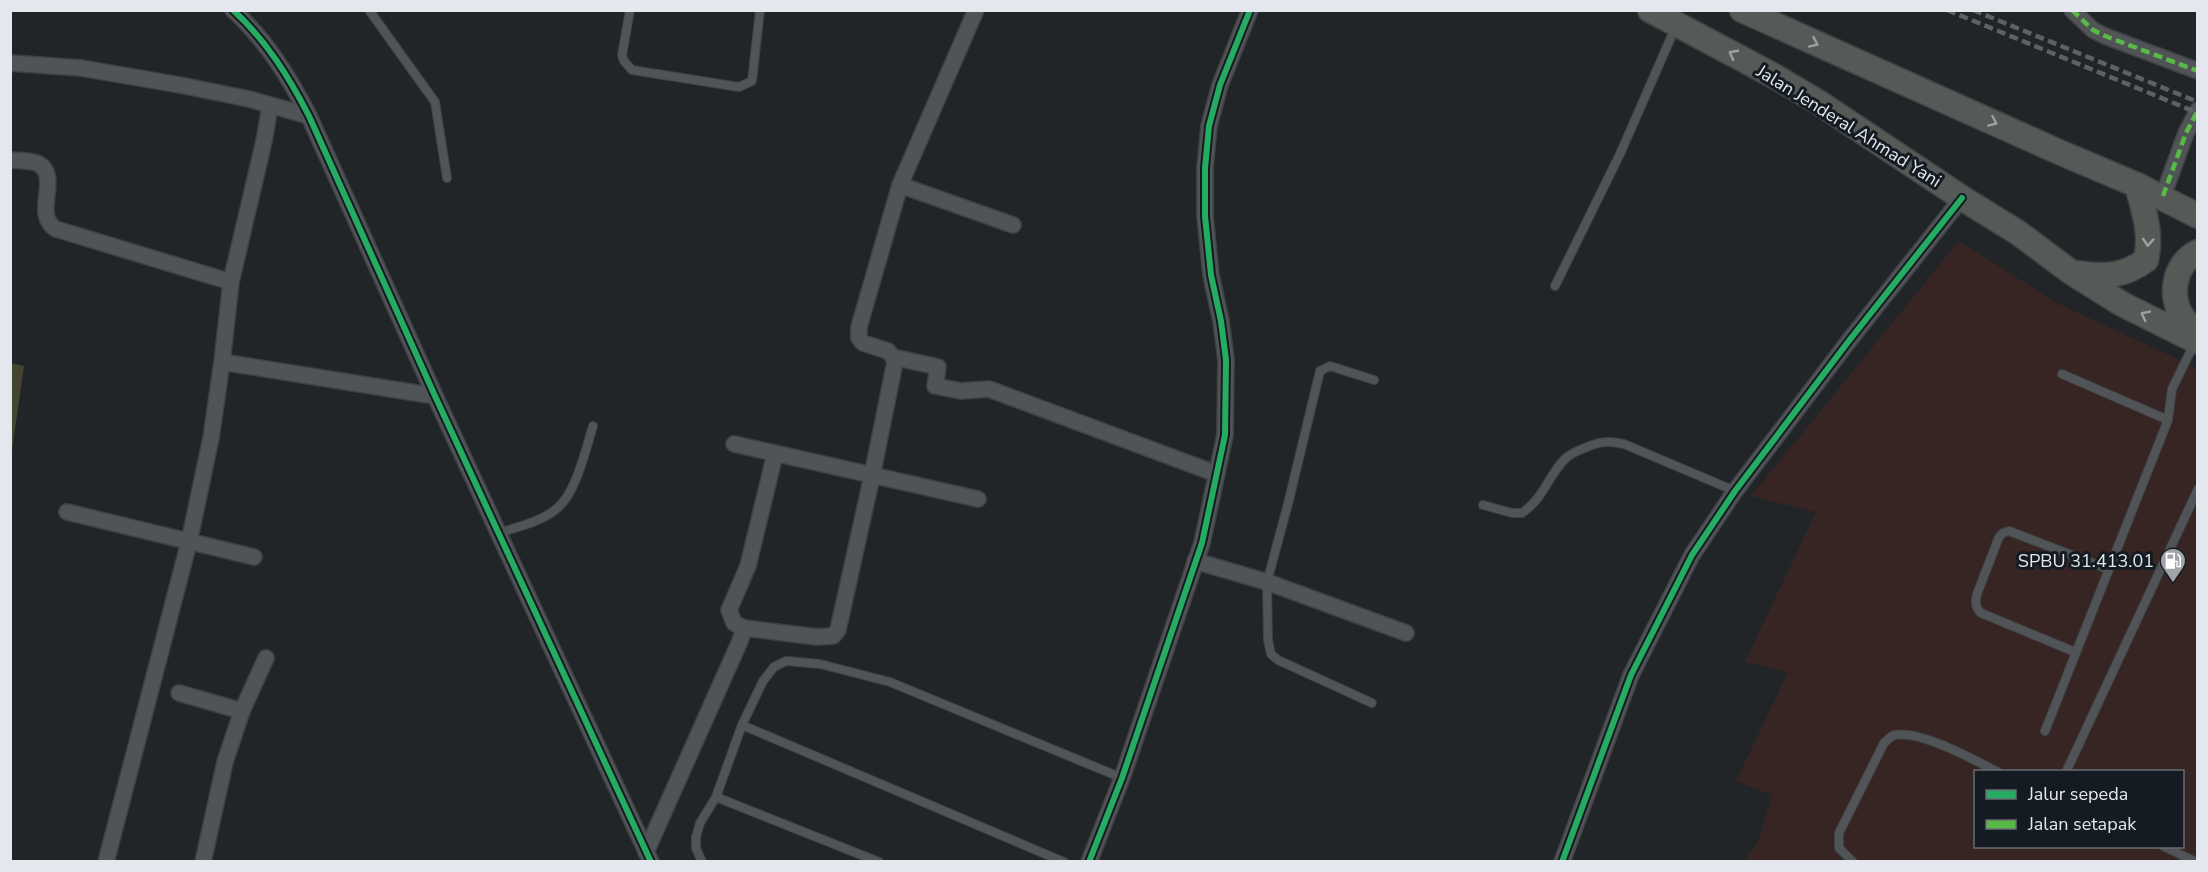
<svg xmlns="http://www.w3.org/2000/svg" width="2208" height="872" font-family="'Nunito Sans',sans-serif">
	<rect width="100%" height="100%" fill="#222528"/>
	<path fill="#362523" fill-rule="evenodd" d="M1959,241L2057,303L2197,368V861H1744L1758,842L1772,795L1736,781L1788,672L1745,662L1816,512L1751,496ZM1976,772H2182V846H1976Z"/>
	<polygon fill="#43452f" points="11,363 24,366 11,457 10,363"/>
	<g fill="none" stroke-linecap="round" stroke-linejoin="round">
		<defs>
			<g id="service">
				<polyline points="369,10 435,102 447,178"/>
				<polyline points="630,10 622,55 624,61 632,70 739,87 752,81 760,10"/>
				<polyline points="1555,286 1620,154 1676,26"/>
				<polyline points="2062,374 2168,420"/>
				<path d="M1483,505L1512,513H1522C1545,497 1548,475 1566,458C1571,453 1580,450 1587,447C1601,441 1610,441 1624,444L1735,491"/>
				<path d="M499,533C517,527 540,522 555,510C576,495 585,451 593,426"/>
				<path d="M2075,652L1981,613C1975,607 1975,602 1977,594L1999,537L2003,533L2009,531L2108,569"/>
				<polyline points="1372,703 1278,660 1271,654 1268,640 1267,582 1288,504 1320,371 1330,366 1374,380"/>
				<polyline points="742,725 1064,862"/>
				<polyline points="2045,731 2168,420 2172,389 2195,342"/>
				<polyline points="2066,772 2198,489"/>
				<polyline points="716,797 879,862"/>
				<polyline points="2163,846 2196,862"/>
				<polyline points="702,862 696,848 696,837 700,823 716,797 742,725 763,681 774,667 786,661 820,664 890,682 1122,778"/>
				<path d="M1853,862L1839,848V833L1884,743C1888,740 1890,736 1895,735C1921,730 1974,760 1998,772"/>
			</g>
			<g id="minor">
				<path d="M233,10C266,40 289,77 309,116L435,396L651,862"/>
				<polyline points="976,10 900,185 859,327 859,338 863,343 888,351 893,357 938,367 935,386 961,391 989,389 1217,474"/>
				<polyline points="2072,10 2093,30 2105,36 2198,71"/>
				<polyline points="10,63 81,68 180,85 249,99 309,116"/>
				<path d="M10,160C19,161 31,160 39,164C61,177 32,215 56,229L231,282"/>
				<polyline points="900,185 1013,225"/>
				<polyline points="2163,196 2186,133 2198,110"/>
				<polyline points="222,362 435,396"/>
				<polyline points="734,444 978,499"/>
				<polyline points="67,512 254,557"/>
				<polyline points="1195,561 1267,582 1406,633"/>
				<polyline points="744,628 817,637 833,636 838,630 872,476 895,362 893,357"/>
				<polyline points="179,693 242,711"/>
				<polyline points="646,852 740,641 744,628 734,623 729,610 748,566 775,454"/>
				<polyline points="106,862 189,542 211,438 222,362 231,282 264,141 270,106"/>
				<polyline points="203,862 225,762 242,711 266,658"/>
				<polyline points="1089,862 1122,778 1202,543 1225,435 1226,360 1221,321 1211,275 1205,216 1205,168 1209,126 1220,85 1250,10"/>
				<polyline points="1562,862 1631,675 1692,555 1735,491 1848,342 1962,198"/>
			</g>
			<g id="trunk">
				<polyline points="1650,10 1776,77 1818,102 1962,198 2017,232 2071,272 2122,304 2198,342"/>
				<polyline points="1742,10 2059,152 2137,185 2198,216"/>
				<path d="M2198,252C2172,264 2168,301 2186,322C2189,326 2194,329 2198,331"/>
				<path d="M2077,273C2104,277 2123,277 2146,260C2152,234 2144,211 2137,185"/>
			</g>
		</defs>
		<use href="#service" stroke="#3f4245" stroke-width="10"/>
		<use href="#minor" stroke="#3f4245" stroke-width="18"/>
		<use href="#trunk" stroke="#3f4245" stroke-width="27"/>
		<use href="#service" stroke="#515457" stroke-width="8"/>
		<use href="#minor" stroke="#515457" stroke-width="15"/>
		<use href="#trunk" stroke="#555a56" stroke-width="24"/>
		<g stroke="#5e6164" stroke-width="4.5" stroke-dasharray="9 4.5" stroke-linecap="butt">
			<polyline points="1947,10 2198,113"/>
			<polyline points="1973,10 2198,102"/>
		</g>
		<g stroke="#58b947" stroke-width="4.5" stroke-dasharray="9 4.5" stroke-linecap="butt">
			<polyline points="2072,10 2093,30 2105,36 2198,71"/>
			<polyline points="2163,196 2186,133 2198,110"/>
		</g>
		<defs>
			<g id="cycleway">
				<path d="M233,10C266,40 289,77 309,116L435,396L651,862"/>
				<polyline points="1089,862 1122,778 1202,543 1225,435 1226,360 1221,321 1211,275 1205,216 1205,168 1209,126 1220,85 1250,10"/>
				<polyline points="1562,862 1631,675 1692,555 1735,491 1848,342 1962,198"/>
			</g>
		</defs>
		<use href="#cycleway" stroke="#151b22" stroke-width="10"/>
		<use href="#cycleway" stroke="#26ab63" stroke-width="6"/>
	</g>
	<defs><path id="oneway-chevron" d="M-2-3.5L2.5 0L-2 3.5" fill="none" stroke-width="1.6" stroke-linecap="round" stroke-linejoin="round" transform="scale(1.5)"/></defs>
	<g stroke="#9ca1a2">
		<use href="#oneway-chevron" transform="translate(1814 43) rotate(24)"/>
		<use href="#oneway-chevron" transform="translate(1733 54) rotate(-152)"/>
		<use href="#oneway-chevron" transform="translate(1993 122) rotate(24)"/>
		<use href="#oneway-chevron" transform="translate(2148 242) rotate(94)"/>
		<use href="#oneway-chevron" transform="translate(2145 315) rotate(-153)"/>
	</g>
	<defs>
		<symbol id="fuel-pin" viewBox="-11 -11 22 30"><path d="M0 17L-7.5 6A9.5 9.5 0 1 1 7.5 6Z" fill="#a0a4a9" stroke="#151b22"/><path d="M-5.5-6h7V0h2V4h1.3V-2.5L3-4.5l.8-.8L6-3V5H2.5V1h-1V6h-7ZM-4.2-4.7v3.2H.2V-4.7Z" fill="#fff"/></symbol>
	</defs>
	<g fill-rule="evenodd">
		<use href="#fuel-pin" x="2158" y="546" width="30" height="40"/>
	</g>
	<g text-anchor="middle" stroke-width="6" stroke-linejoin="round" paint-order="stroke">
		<g font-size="18" fill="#e4e8ee" stroke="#151b22">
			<text transform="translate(1849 126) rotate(32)" y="6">Jalan Jenderal Ahmad Yani</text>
		</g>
		<g font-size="18" fill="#e4e8ee" stroke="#151b22" text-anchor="end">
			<text x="2154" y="567">SPBU 31.413.01</text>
		</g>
	</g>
	<rect width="2208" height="872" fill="none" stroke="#e4e8ee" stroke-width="24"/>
	<rect x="1974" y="770" width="210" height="78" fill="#151b22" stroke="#686d74" stroke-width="1.5"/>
	<rect x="1986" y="790" width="30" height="9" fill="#26ab63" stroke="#686d74" stroke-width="1.5"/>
	<text x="2028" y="800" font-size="18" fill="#e4e8ee">Jalur sepeda</text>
	<rect x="1986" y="820" width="30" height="9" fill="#58b947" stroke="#686d74" stroke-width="1.5"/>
	<text x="2028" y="830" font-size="18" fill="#e4e8ee">Jalan setapak</text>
</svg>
